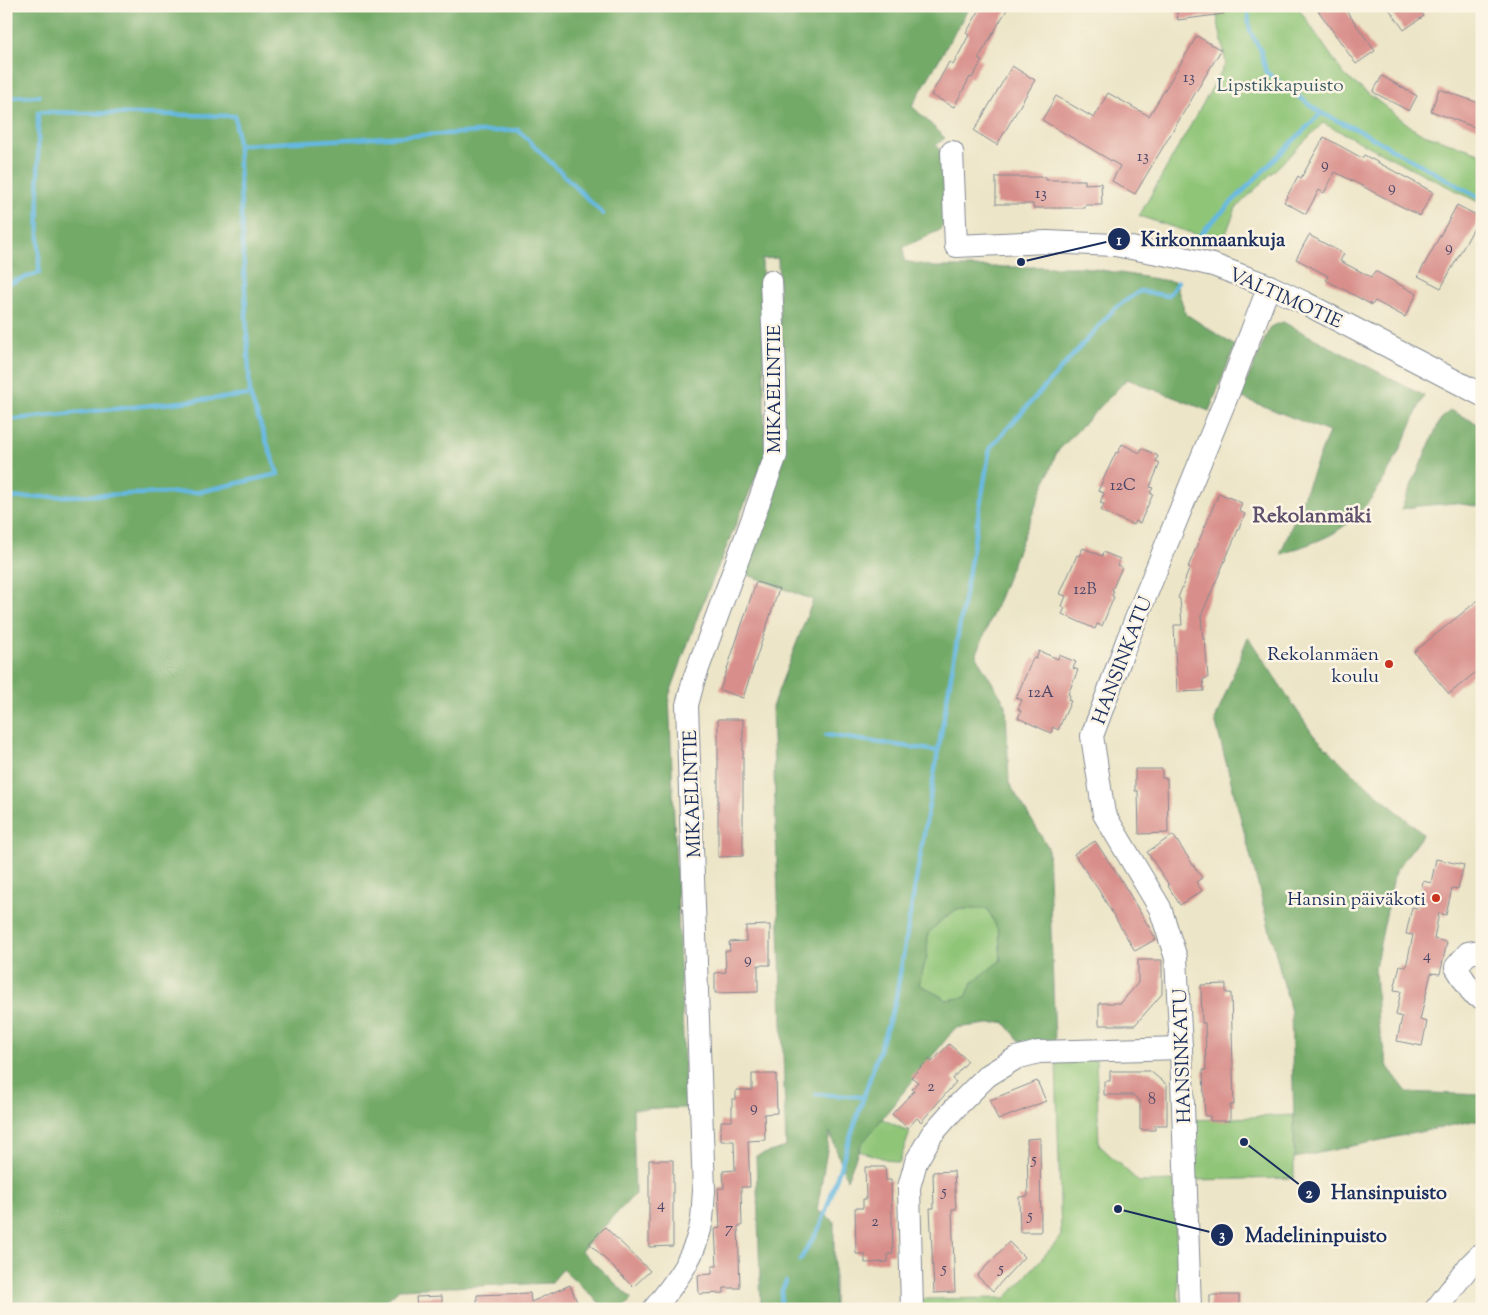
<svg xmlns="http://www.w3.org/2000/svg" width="1488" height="1315" font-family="'Sorts Mill Goudy',serif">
	<rect width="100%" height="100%" fill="#fcf5e5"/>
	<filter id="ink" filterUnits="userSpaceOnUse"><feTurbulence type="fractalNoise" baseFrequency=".02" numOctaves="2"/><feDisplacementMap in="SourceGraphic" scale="10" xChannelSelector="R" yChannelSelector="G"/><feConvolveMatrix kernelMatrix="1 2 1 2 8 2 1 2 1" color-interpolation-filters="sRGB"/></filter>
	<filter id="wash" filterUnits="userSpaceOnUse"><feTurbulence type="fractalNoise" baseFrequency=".0096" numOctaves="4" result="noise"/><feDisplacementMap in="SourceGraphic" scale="20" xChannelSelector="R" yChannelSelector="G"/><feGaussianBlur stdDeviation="1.12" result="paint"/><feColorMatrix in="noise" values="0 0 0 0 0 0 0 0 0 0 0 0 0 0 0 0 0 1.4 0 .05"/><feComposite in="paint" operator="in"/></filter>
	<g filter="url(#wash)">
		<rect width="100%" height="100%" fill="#ece5c7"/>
		<g fill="#8fc577" stroke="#557a6a">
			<polygon points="1215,6 1297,6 1345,76 1418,132 1482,154 1482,204 1323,123 1236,208 1222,243 1139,216 1226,63"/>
			<polygon points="957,909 988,909 999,932 1001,960 972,983 967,997 947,1000 919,984 927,956 928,933 942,920"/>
			<polygon points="1096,1059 1099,1145 1139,1182 1174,1181 1179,1309 975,1309 974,1307 919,1308 919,1299 1006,1298 1061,1237 1056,1060"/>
			<polygon points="872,1114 910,1132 899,1163 859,1151"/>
			<polygon points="1294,1115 1294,1178 1192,1180 1192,1120"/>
		</g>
		<g fill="#73aa68" stroke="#476c63" fill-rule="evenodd">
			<path d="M6,6H970L912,106L945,138L936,145L944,157L946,217L940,230L904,247V261L935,267H1083L1175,282L1186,314L1235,346L1209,411L1127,379L1057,452L976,656L1006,705L1009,783L1048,847L1055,1041L1025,1047L1004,1022L955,1028L860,1146L847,1180L830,1132L817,1210L834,1221V1309H761L756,1156L786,1147L772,707L813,600L743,573L784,452L778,258L762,259L765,455L700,610L669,696L686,1108L633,1109L635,1194L581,1251L632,1299L622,1309H606L563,1269L551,1283L399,1289L377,1309H6ZM957,909H988L999,933L1001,960L972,983L966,997L947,1000L919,984L927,956L928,933L942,920Z"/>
			<path d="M1283,322L1424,396C1401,445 1382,503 1334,533C1318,542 1297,548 1280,555L1329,432L1240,397L1270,327Z"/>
			<polygon points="1450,410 1482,426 1482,507 1454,503 1418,506 1401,509 1440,420"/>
			<polygon points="1248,637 1312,733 1348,769 1423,834 1395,872 1375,968 1378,1025 1388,1067 1407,1092 1482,1095 1482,1119 1295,1158 1291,1012 1215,720"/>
		</g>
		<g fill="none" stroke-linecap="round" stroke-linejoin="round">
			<g stroke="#65b8e1" stroke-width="4.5">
				<polyline points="1247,6 1250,31 1261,51 1266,72 1321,113"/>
				<polyline points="6,97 39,96"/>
				<polyline points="1197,239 1207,227 1321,113 1362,132 1482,199"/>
				<polyline points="6,284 39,273 38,112 235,116 238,145"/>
				<polyline points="6,420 250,395 238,145 518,130 603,214"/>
				<polyline points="6,498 199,492 278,474 250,395"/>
				<polyline points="826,735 938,751"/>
				<polyline points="816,1094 864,1097"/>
				<polyline points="800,1260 821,1225 895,1003 990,448 1115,308 1140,291 1168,296 1178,282"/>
				<polyline points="780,1309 782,1290 786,1282"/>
			</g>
		</g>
		<g id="blocks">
			<g fill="#d88e8a">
				<polygon points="982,6 1009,6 978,59 982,61 972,78 970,77 954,107 931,95 949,62 953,65 969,35 966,33"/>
				<polygon points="1176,6 1224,6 1224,14 1178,20"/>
				<polygon points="1315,6 1343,6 1375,51 1356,64"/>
				<polygon points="1387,6 1417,6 1424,16 1404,30"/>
				<polygon points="1197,36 1221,50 1135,194 1112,181 1120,166 1042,120 1056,96 1094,118 1108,93 1149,116"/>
				<polygon points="1012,66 1035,80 997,145 974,131"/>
				<polygon points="1382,76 1417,96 1409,111 1373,92"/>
				<polygon points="1439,89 1482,104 1482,130 1431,111"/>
				<polygon points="1324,137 1362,158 1364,155 1433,192 1420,216 1335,172 1324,193 1319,190 1306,214 1284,202 1298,176 1301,178"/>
				<polygon points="996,177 1046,177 1046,180 1085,180 1085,184 1101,183 1102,205 1085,205 1085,208 1033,208 1033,204 996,204"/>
				<polygon points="1457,205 1480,217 1441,288 1418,276"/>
				<polygon points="1309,235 1344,254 1340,261 1371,277 1375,271 1417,294 1405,317 1375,301 1372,305 1326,280 1328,276 1296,259"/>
				<polygon points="1122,444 1140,453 1142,448 1158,456 1156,461 1160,463 1150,487 1153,488 1150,493 1153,494 1140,523 1136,521 1134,525 1101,511 1104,504 1100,503 1104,493 1098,491 1116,452 1118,453"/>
				<polygon points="1219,493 1242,503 1239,511 1245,514 1201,616 1203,639 1205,639 1208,678 1203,679 1204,691 1177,692 1174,625 1182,625 1180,599 1178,598 1190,567 1188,567"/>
				<polygon points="1083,548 1102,556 1103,552 1120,559 1117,565 1122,567 1112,590 1114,591 1112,596 1114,597 1102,626 1097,624 1095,629 1062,614 1065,608 1062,606 1066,596 1060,594 1077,555 1079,556"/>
				<polygon points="756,582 779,589 743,698 720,690"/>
				<polygon points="1482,597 1482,667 1449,694 1414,652"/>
				<polygon points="1039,651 1058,659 1059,655 1076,662 1073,668 1078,670 1068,694 1070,695 1068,700 1071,701 1058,730 1053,727 1051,733 1018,718 1021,711 1018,709 1022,700 1016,698 1033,658 1036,659"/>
				<polygon points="718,719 743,719 743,856 718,857"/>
				<polygon points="1135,769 1162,769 1162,778 1167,778 1168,833 1139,834 1138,791 1135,791"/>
				<polygon points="1173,835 1202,878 1196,882 1202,891 1180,905 1168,886 1169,885 1147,852"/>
				<polygon points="1095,841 1121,880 1156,939 1135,951 1098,889 1074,854"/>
				<polygon points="1436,859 1464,865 1458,889 1452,888 1446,915 1439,913 1434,939 1447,942 1440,974 1431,973 1420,1020 1427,1022 1422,1046 1397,1041 1402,1017 1396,1015 1401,991 1394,990 1400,965 1406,967 1413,935 1406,934 1412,907 1418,908 1423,881 1431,883"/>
				<polygon points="770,925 770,965 758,965 758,992 715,993 715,973 726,972 725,951 730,951 729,942 746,941 746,926"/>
				<polygon points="1138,960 1162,960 1162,994 1135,1025 1099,1025 1099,1003 1121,1003 1138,983"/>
				<polygon points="1226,984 1226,993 1231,993 1234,1105 1230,1105 1230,1121 1210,1121 1210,1116 1205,1116 1204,1099 1203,1070 1206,1070 1205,1023 1202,1023 1201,985"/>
				<polygon points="949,1044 968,1061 952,1079 956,1082 921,1122 917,1118 908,1128 892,1114 914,1091 912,1089 918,1082 911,1077 929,1059 932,1062"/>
				<polygon points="1110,1071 1150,1071 1167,1085 1167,1125 1155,1125 1155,1130 1140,1130 1140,1101 1133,1095 1104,1095 1104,1081 1110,1081"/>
				<polygon points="752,1074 776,1074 777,1113 764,1114 765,1140 748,1141 750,1187 741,1187 742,1226 738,1226 740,1288 724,1288 724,1293 699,1294 698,1275 712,1274 712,1266 717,1266 715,1229 720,1228 718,1188 724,1188 723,1171 735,1170 734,1141 721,1141 721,1121 732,1121 732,1099 736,1099 736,1090 752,1090"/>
				<polygon points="1037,1081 1046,1101 998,1120 990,1100"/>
				<polygon points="1040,1138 1041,1232 1020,1232 1019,1197 1028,1196 1027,1139"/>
				<polygon points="649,1160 673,1160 673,1246 649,1247"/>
				<polygon points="865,1167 885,1167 886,1180 891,1180 893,1254 888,1254 888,1262 865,1263 865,1254 856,1254 855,1208 863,1208 863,1199 866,1199"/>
				<polygon points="954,1171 956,1209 952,1209 955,1292 934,1293 930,1208 934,1208 933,1172"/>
				<polygon points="605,1227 650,1271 633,1287 589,1243"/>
				<polygon points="1009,1242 1024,1257 993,1291 977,1276"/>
				<polygon points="570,1285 580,1309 477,1309 477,1295 530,1293 531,1302"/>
				<rect x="1210" y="1295" width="29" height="14"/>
				<polygon points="442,1296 442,1309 417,1309 416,1297"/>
			</g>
		</g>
	</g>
	<g filter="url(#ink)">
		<use href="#blocks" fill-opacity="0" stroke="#848a92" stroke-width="1"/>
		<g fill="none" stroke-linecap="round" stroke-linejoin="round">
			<defs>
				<g id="minor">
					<polyline points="952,152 956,246 1047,242 1115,245 1179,257 1213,265 1269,286 1303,302 1482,395"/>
					<polyline points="1482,951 1468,953 1456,967 1473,994 1482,998"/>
					<path d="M654,1309C676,1282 697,1254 702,1219C703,1210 703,1201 704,1191L687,705L694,679L776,455L775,370L771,281"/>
					<polyline points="912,1309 909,1187 916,1162 932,1134 956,1107 987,1076 1016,1058 1039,1052 1181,1048"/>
					<polyline points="1190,1309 1181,1048 1176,958 1160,908 1104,814 1092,736 1127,641 1227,396 1269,286"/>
					<polyline points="1436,1309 1470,1265 1482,1253"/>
				</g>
			</defs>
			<use href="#minor" stroke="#848a92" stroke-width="24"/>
			<use href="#minor" stroke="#fff" stroke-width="22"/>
		</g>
	</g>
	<g fill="#c8321e" stroke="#fcf5e5" stroke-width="2">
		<circle cx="1389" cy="664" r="5"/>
		<circle cx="1436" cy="898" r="5"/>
	</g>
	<g text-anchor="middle" stroke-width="5" stroke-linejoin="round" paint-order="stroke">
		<g font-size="16" fill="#4a4769">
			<text x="1189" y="82">13</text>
			<text x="1143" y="161">13</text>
			<text x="1325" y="169">9</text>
			<text x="1392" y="192">9</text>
			<text x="1041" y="198">13</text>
			<text x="1449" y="252">9</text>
			<text x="1123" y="490">12C</text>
			<text x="1085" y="594">12B</text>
			<text x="1041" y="697">12A</text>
			<text x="1427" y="960">4</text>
			<text x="748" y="964">9</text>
			<text x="931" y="1091">2</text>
			<text x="1152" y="1104">8</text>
			<text x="754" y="1112">9</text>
			<text x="1034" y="1164">5</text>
			<text x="944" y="1196">5</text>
			<text x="661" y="1209">4</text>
			<text x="1030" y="1220">5</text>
			<text x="875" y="1226">2</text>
			<text x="729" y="1233">7</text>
			<text x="944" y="1273">5</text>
			<text x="1001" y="1273">5</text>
		</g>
		<g font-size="19" fill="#3e5c66" stroke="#fcf5e5">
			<text x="1280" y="91">Lipstikkapuisto</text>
		</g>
		<g font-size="19" fill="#1b2f5e" stroke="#fcf5e5">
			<text transform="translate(1286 297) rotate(24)" y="7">VALTIMOTIE</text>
			<text transform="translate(773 389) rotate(-90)" y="7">MIKAELINTIE</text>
			<text transform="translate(1121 660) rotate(-69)" y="7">HANSINKATU</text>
			<text transform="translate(691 794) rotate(-92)" y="7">MIKAELINTIE</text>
			<text transform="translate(1181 1056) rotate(-92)" y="7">HANSINKATU</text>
		</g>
		<g font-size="19" fill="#1b2f5e" stroke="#fcf5e5" text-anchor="end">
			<text x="1379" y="660">Rekolanmäen<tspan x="1379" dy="22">koulu</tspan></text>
			<text x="1426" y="905">Hansin päiväkoti</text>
		</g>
		<g font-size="21" font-weight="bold" fill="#5d506d" stroke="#fcf5e5">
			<text x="1312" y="522">Rekolanmäki</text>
		</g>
	</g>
	<path fill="none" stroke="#1b2f5e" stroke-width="2" d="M1021 262L1119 239M1244 1142L1309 1192M1118 1209L1222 1235"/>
	<g fill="#1b2f5e" stroke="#fcf5e5" stroke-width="2">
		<circle cx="1021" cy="262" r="5"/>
		<circle cx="1244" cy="1142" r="5"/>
		<circle cx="1118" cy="1209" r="5"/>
		<circle cx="1119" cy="239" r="12"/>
		<circle cx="1309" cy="1192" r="12"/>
		<circle cx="1222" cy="1235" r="12"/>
	</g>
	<g font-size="15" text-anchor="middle" font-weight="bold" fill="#fff">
		<text x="1119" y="245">1</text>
		<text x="1309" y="1198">2</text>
		<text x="1222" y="1240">3</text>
	</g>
	<g font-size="20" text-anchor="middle" font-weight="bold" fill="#1b2f5e" stroke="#fcf5e5" stroke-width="5" stroke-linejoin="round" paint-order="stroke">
		<text x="1213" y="246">Kirkonmaankuja</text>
		<text x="1389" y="1199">Hansinpuisto</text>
		<text x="1316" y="1242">Madelininpuisto</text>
	</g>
	<rect width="1488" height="1315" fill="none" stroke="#fcf5e5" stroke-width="25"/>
</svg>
